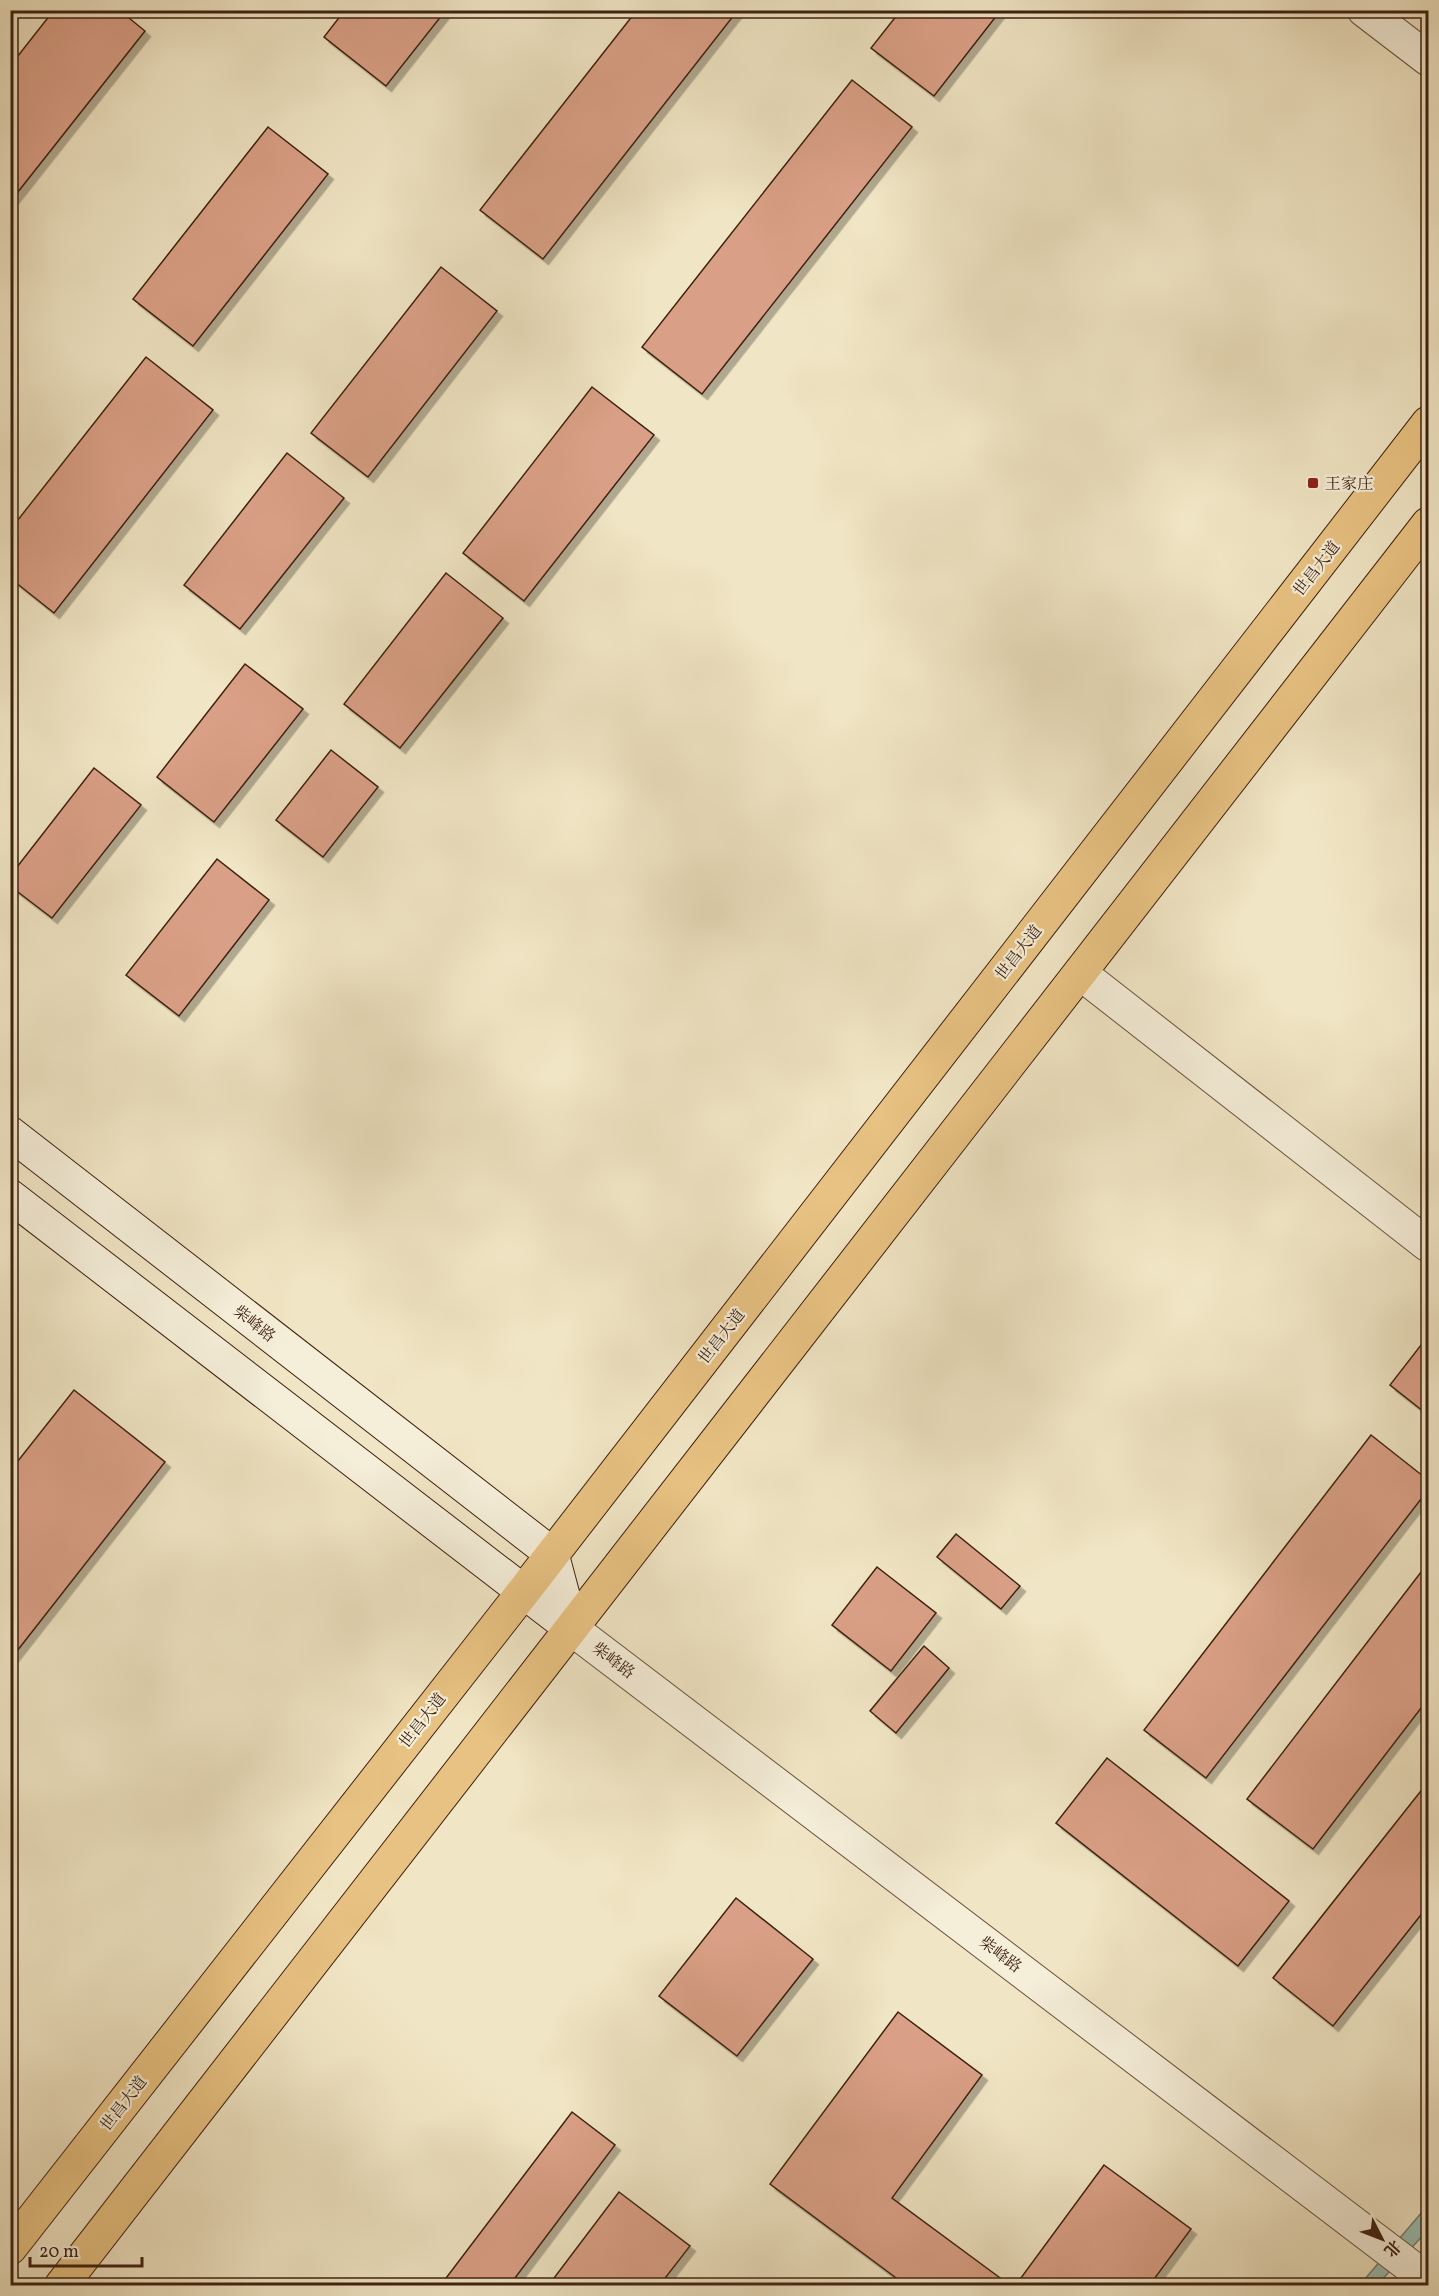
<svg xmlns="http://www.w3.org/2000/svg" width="1439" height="2296" font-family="Vollkorn,'Noto Serif SC',serif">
	<defs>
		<filter id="shadow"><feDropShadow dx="5.5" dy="5.5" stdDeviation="0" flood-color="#0004"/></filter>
	</defs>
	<rect width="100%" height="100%" fill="#f0e5c4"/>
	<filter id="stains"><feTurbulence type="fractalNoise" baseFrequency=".00333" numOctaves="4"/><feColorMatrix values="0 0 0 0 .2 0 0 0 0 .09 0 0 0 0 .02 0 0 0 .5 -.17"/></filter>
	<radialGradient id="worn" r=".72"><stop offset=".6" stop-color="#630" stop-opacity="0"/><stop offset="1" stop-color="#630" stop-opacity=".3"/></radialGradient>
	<polygon fill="#9abfb6" stroke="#758074" stroke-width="1.5" points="1428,2205 1428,2230 1377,2285 1359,2286"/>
	<g fill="#daa087" stroke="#3e2110" stroke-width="1.5" filter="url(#shadow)">
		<polygon points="54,10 119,10 145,31 10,202 10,66"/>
		<polygon points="345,10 446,10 386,86 324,37"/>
		<polygon points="637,10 738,10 543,259 480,210"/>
		<polygon points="901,10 1001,10 934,96 871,48"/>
		<polygon points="852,80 912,127 702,394 642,347"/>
		<polygon points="268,127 328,174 193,346 133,299"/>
		<polygon points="441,267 497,311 368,477 311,433"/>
		<polygon points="146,357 213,410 54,613 10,578 10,530"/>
		<polygon points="592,387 654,435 524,601 463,553"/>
		<polygon points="287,453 344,498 240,629 184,585"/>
		<polygon points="446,573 503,618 400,748 344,704"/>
		<polygon points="245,664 303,709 214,822 157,777"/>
		<polygon points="331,750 378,787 323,857 276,820"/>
		<polygon points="94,768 141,805 52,918 10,886 10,876"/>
		<polygon points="217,859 269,900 179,1016 126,975"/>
		<polygon points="1421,1345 1428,1351 1428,1415 1390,1385"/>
		<polygon points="74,1390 165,1462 10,1660 10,1471"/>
		<polygon points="1371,1435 1428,1480 1428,1490 1206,1778 1144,1730"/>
		<polygon points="956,1534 1020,1586 1001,1609 937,1557"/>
		<polygon points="1428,1563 1428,1699 1313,1849 1247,1799"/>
		<polygon points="877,1567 936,1613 891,1671 832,1625"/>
		<polygon points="924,1646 949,1668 896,1733 870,1711"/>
		<polygon points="1107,1758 1289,1901 1238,1966 1056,1823"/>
		<polygon points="1428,1782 1428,1906 1333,2026 1273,1978"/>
		<polygon points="736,1898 813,1959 737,2056 659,1996"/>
		<polygon points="898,2012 982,2075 892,2198 1011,2286 907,2286 770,2184"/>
		<polygon points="572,2112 615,2145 509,2286 440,2286"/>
		<polygon points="1104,2165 1191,2229 1149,2286 1015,2286"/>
		<polygon points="619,2192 690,2246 659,2286 548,2286"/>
	</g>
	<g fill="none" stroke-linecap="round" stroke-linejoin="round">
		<defs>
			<g id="street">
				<polyline points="1364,10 1428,59"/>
				<polyline points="1080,973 1428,1245"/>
				<polyline points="572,1629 1428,2280"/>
			</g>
			<g id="secondary">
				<polyline points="10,1133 552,1554 572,1629"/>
				<polyline points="10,1196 572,1629"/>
			</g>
			<g id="primary">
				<polyline points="10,2248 524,1591 1428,423"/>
				<polyline points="61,2286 1428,524"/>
			</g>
		</defs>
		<use href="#street" stroke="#6a523d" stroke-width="35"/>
		<use href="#secondary" stroke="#3e2110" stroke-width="35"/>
		<use href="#primary" stroke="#3e2110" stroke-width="35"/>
		<use href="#street" stroke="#f5eed9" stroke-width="33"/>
		<use href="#secondary" stroke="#f5eed9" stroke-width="33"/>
		<use href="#primary" stroke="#e8c282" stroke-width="33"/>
	</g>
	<rect fill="#8f2418" stroke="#f5eed9" stroke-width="2" x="1307" y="477" width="12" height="12" rx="3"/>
	<g text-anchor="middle" stroke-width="4.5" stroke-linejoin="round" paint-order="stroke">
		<g font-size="16" fill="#3e2110" stroke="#f5eed9" text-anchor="start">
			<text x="1325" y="489">王家庄</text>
		</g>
		<g font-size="16" fill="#3e2110" stroke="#f5eed9">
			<text transform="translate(1316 568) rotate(-52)" y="6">世昌大道</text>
			<text transform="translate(1018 952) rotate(-52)" y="6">世昌大道</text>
			<text transform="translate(255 1323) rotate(38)" y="6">柴峰路</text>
			<text transform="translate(721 1336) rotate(-52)" y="6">世昌大道</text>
			<text transform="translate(614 1660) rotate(37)" y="6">柴峰路</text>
			<text transform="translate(422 1720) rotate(-52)" y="6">世昌大道</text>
			<text transform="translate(1001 1954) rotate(37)" y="6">柴峰路</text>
			<text transform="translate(123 2103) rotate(-52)" y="6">世昌大道</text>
		</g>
	</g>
	<rect width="1439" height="2296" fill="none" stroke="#f0e5c4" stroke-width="36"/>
	<rect x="12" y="12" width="1415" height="2272" fill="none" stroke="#3e2110" stroke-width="3"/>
	<rect x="18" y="18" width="1403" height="2260" fill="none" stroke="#3e2110" stroke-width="1.5"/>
	<g transform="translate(1382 2239) rotate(132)" stroke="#f5eed9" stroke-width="4.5" paint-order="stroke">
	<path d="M0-4.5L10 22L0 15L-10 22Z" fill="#3e2110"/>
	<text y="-9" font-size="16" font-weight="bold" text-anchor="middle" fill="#3e2110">北</text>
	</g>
	<path d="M30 2257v9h112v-9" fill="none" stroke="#3e2110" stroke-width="3"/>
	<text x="39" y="2257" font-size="18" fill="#3e2110" stroke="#f5eed9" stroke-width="4.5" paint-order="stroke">20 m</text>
	<rect width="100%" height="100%" filter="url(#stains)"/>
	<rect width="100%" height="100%" fill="url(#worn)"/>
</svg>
